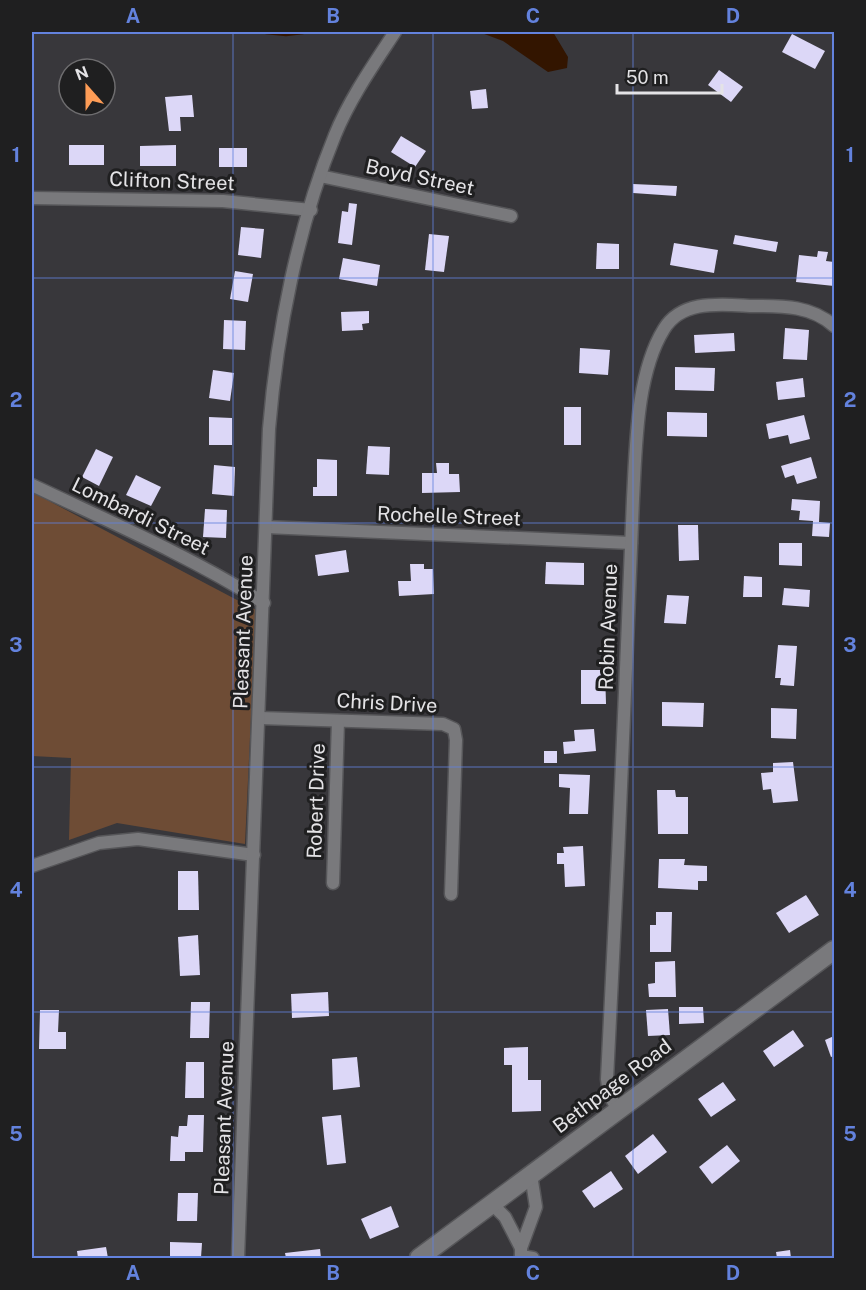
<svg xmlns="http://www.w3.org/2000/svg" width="866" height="1290" font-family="'Public Sans',sans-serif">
	<rect width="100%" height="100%" fill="#38373b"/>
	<polygon fill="#6e4c35" points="32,492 256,610 245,844 117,823 69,840 71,758 32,756"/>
	<polygon fill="#331500" points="479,32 553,32 568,57 567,68 548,72 503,41"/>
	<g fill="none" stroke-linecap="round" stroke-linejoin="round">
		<polyline stroke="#331500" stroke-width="4.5" points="266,32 286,34 303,32"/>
	</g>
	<g fill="#dcd7f7">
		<polygon points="792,34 825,51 815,69 782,52"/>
		<polygon points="719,70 743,87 731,102 708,85"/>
		<polygon points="486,89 488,108 472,109 470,91"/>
		<polygon points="192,95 194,117 180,117 181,131 169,131 165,97"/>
		<polygon points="401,136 426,151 415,167 391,152"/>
		<rect x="69" y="145" width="35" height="20"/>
		<polygon points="176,145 176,166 140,166 140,146"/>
		<rect x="219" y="148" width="28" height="19"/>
		<polygon points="633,184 677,186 676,196 633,193"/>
		<polygon points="349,203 357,204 352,245 338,243 342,211 348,212"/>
		<polygon points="241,227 264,229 261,258 238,255"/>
		<polygon points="429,234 449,236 444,272 425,270"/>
		<polygon points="735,235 778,242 776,252 733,244"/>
		<polygon points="597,243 619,244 619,269 596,269"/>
		<polygon points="674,243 718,250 714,273 670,265"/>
		<polygon points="818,251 828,252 826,261 834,262 834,286 796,282 799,255 817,257"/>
		<polygon points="343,258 380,265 377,286 339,279"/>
		<polygon points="235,271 253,274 248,302 230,299"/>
		<polygon points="369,311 369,323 362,324 363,330 342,331 341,312"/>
		<polygon points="224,320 246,321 245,350 223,349"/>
		<polygon points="785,328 809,330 807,360 783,359"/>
		<polygon points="734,333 735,351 695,353 694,335"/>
		<polygon points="580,348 610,350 608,375 579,373"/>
		<polygon points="675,367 715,368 714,391 675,390"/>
		<polygon points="213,370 234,373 230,401 209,398"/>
		<polygon points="803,378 805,397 778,400 776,382"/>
		<rect x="564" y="407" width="17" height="38"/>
		<polygon points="667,412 707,413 707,437 667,436"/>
		<polygon points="804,415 810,439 790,444 788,435 769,439 766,424"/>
		<polygon points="209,417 232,418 232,445 209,445"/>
		<polygon points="368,446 390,447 389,475 366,474"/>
		<polygon points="96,449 113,457 99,486 82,477"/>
		<polygon points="811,457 817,478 797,484 794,475 785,478 781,466"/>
		<polygon points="317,459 337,460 337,496 313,496 313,487 317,487"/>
		<polygon points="436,463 449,463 449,474 459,474 460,492 422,493 422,473 437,473"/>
		<polygon points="214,465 235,467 234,496 212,494"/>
		<polygon points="136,475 161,487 151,506 126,495"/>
		<polygon points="792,499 820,501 819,522 830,523 829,537 812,536 813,521 799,520 800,511 791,510"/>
		<polygon points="205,509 227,510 226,538 203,537"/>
		<polygon points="678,525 698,525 699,560 679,561"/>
		<polygon points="779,543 802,543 802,566 779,565"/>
		<polygon points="346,550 349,572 318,576 315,555"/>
		<polygon points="546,562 584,563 584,585 545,584"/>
		<polygon points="410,564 424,564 424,569 433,569 434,594 399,596 398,581 411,581"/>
		<polygon points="744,576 762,577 762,597 743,597"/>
		<polygon points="784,588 810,590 809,607 782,605"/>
		<polygon points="667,595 689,596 686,624 664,623"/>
		<polygon points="778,645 797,646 794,686 780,685 781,678 775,678"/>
		<polygon points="581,670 605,670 606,704 581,704"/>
		<polygon points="662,702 704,703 703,727 662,726"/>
		<polygon points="771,708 797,709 796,739 771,738"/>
		<polygon points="594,729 596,751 564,754 563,742 575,741 574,730"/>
		<rect x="544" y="751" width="13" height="12"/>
		<polygon points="793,762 798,801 773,803 771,789 763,790 761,773 773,772 773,763"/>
		<polygon points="559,774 590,775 588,814 569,814 570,788 559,787"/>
		<polygon points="657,790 675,790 676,797 688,797 688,834 658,834"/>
		<polygon points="583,846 585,886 565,887 564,864 557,864 557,853 564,853 563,847"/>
		<polygon points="659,859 685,859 684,865 707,866 707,881 698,881 698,890 658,888"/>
		<polygon points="178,871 198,871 199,910 178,910"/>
		<polygon points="806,895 819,915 789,933 776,913"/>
		<polygon points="656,912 672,912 671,952 650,952 650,925 656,925"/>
		<polygon points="198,935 200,975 180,976 178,937"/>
		<polygon points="675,961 676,997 649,997 648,984 655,983 655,962"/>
		<polygon points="328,992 329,1016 292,1018 291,994"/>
		<polygon points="191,1002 210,1002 209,1038 190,1038"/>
		<polygon points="679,1007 703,1007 704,1023 679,1024"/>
		<polygon points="668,1009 670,1035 648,1036 646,1010"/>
		<polygon points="40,1010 59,1010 58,1032 66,1032 66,1049 39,1049"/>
		<polygon points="793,1030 804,1046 774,1067 763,1051"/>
		<polygon points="834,1036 834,1056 831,1057 825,1040"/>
		<polygon points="528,1047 528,1080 541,1080 541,1111 512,1112 512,1065 504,1065 504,1048"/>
		<polygon points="357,1057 360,1087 333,1090 332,1059"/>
		<polygon points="186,1062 204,1062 204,1098 185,1098"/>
		<polygon points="723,1082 736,1100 711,1117 698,1099"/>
		<polygon points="188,1115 204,1115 203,1152 185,1152 185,1161 170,1161 171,1136 178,1137 179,1126 187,1126"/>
		<polygon points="341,1115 346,1163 327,1165 322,1117"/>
		<polygon points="653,1134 667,1152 638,1174 625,1156"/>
		<polygon points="727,1145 740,1161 712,1184 699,1167"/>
		<polygon points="611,1171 623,1189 594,1208 582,1191"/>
		<polygon points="178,1193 198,1193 197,1221 177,1221"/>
		<polygon points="391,1206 399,1227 370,1239 361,1219"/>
		<polygon points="170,1242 202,1243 201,1258 170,1258"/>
		<polygon points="106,1247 108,1258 78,1258 77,1251"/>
		<polygon points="320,1249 321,1258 286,1258 285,1253"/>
		<polygon points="790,1250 791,1258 777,1258 776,1252"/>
	</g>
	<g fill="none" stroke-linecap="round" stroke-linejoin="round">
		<defs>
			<g id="street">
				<polyline points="320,176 511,216"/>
				<polyline points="32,198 223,201 311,210"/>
				<path d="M32,485C110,522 190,556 264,603"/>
				<polyline points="266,527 631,543"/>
				<polyline points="260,718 443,724 454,729 456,740 451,894"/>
				<polyline points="32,866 99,843 138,839 254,855"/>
				<polyline points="333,883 338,721"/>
				<path d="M618,1110L609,1094L607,1079C615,934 621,790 627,645C629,596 631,548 633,499C636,447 636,374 664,329C683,298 724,305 755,306C784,306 812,306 834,326"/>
				<polyline points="493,1205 505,1217 521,1248"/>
				<polyline points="521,1256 533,1258"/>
				<path d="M238,1258L269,429C277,332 298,225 335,135C350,98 374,64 395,32"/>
				<polyline points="521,1258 521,1248 536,1207 531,1175"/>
			</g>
			<polyline id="secondary" points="419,1258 834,950"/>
		</defs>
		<use href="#street" stroke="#565659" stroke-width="15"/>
		<use href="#secondary" stroke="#565659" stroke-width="21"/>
		<use href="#street" stroke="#79797c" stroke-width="12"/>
		<use href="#secondary" stroke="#79797c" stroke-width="18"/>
	</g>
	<path fill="none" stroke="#6382dd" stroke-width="1.5" stroke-opacity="0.55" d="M233,32V1258M433,32V1258M633,32V1258M32,278H834M32,523H834M32,767H834M32,1012H834"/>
	<g text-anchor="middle" stroke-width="6" stroke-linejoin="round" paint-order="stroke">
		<g font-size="20" fill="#e4e3e6" stroke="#1f1f20">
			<text transform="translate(420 177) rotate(12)" y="7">Boyd Street</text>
			<text transform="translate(172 181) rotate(2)" y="7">Clifton Street</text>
			<text transform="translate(141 516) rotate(26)" y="7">Lombardi Street</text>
			<text transform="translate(449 516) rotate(2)" y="7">Rochelle Street</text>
			<text transform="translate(608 627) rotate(-88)" y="7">Robin Avenue</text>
			<text transform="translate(243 632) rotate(-88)" y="7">Pleasant Avenue</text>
			<text transform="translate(387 703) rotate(3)" y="7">Chris Drive</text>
			<text transform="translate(316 801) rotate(-88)" y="7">Robert Drive</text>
			<text transform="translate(612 1086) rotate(-37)" y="7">Bethpage Road</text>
			<text transform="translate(224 1118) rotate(-88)" y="7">Pleasant Avenue</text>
		</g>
	</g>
	<rect width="866" height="1290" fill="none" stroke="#1f1f20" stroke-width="66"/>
	<g transform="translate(87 87) rotate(339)"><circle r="28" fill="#1f1f20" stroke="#6e6d6f" stroke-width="1.5"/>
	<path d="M0-4.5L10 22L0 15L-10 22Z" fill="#fd9c56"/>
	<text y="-9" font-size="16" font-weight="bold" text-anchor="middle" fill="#e4e3e6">N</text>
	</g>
	<path d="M617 84v9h105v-9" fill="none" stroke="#e4e3e6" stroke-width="3"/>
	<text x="626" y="84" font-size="18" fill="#e4e3e6" stroke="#1f1f20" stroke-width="4.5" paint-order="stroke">50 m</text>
	<rect x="33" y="33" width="800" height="1224" fill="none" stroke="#6382dd" stroke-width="2"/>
	<g font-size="20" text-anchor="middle" font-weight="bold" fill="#6382dd">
		<text x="133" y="23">A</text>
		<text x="333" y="23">B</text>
		<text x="533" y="23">C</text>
		<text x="733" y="23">D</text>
		<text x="16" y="162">1</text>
		<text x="850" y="162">1</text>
		<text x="16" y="407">2</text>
		<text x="850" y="407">2</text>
		<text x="16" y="652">3</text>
		<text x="850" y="652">3</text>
		<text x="16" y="897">4</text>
		<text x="850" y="897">4</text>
		<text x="16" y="1141">5</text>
		<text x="850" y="1141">5</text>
		<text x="133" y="1280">A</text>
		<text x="333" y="1280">B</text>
		<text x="533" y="1280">C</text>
		<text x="733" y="1280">D</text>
	</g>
</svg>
